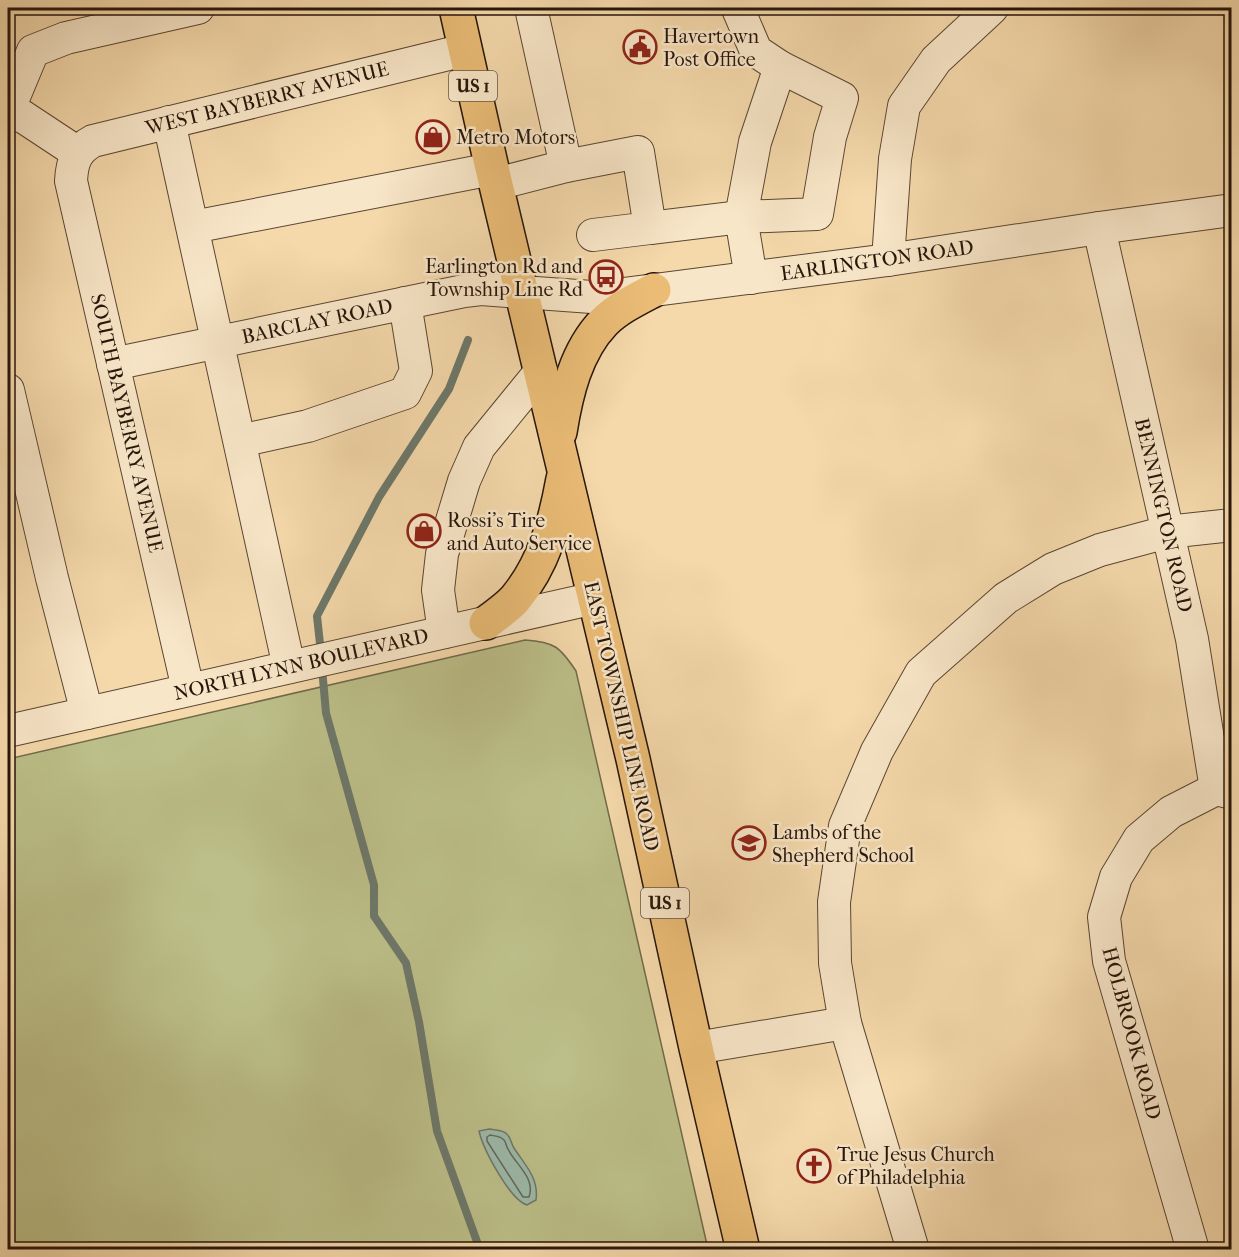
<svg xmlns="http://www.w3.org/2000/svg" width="1239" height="1257" font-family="'IM FELL French Canon',serif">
	<rect width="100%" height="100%" fill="#f5d9ab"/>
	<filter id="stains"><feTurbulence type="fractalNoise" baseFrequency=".00333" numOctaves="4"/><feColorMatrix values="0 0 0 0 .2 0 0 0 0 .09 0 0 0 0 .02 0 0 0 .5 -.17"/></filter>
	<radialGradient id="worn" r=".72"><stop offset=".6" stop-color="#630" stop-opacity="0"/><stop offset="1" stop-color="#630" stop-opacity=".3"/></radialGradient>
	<path fill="#bcbf89" stroke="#716a4a" stroke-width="1.5" d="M525,640C555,642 560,647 576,671L708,1249H8V759Z"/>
	<path fill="#9cbaaa" stroke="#6d786a" stroke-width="1.5" d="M489,1129C494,1130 500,1130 504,1132C511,1135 510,1142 514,1148C525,1165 539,1178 536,1200L527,1205C510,1200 483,1149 479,1131Z"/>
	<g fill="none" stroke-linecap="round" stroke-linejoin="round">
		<path stroke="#61685a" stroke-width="1.5" d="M490,1135C494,1136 501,1136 504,1140C506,1142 506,1146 508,1149C515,1164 536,1178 529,1197H523L487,1141V1137Z"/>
		<g stroke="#6d786a" stroke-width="8">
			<polyline points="321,653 317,616 379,497 449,389 468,340"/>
			<polyline points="322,668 326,713 374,885 374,916 406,963 419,1022 437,1131 480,1250"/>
		</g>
		<defs>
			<g id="minor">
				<polyline points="531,8 566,166"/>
				<polyline points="8,111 33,51 66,38 198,8"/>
				<polyline points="8,115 22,116 78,153"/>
				<polyline points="169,122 289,667"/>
				<polyline points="496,184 566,166 638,152 650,228 593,235"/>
				<polyline points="193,227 492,169"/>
				<polyline points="650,228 741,217 817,214 830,137 842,98 780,67 756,51 738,9"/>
				<polyline points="1099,228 1192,639 1216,789 1232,793"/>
				<polyline points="888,260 895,159 904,106 936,60 992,8"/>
				<polyline points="751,278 741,217 755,142 780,67"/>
				<polyline points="113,364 464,291 481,289 592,297 608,296 888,260 1099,228 1232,210"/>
				<polyline points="8,390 52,578 87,713"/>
				<polyline points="240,441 308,426 405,393 416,371 405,303"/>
				<polyline points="444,632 438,590 442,554 464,481 479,447 541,371"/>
				<path d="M188,689L71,181C72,162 76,150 93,141L465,50"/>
				<polyline points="8,731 595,598"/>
				<polyline points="696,1048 845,1023"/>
				<polyline points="913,1250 845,1023 835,963 834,902 845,826 877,751 921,673 1006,598 1053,569 1100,550 1167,532 1232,525"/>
				<polyline points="1193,1250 1109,961 1104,917 1116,877 1139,839 1171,812 1216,789"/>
			</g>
			<g id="highway">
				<polyline points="456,8 491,164 633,759 696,1048 743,1250"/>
				<path d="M560,432C566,394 576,351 604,322C618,308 637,299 654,290"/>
				<path d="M486,623C496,615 507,608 515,599C544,564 555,523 563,479"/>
			</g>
		</defs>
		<use href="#minor" stroke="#5a4632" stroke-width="34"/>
		<use href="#highway" stroke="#26150a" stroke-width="36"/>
		<use href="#minor" stroke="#f8e6c8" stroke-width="32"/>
		<use href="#highway" stroke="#eabc76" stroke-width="33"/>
	</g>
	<defs>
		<symbol id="civic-ring" viewBox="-11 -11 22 22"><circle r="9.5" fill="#f8e6c8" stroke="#8f2418" stroke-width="1.5"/><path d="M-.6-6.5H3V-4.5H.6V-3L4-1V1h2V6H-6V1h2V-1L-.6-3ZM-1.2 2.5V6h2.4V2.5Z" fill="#8f2418"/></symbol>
		<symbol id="shop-ring" viewBox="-11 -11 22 22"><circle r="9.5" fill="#f8e6c8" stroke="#8f2418" stroke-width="1.5"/><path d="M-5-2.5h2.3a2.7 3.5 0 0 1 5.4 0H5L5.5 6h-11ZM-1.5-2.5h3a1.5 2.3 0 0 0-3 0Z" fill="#8f2418"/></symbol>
		<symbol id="bus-ring" viewBox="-11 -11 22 22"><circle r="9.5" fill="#f8e6c8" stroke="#8f2418" stroke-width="1.5"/><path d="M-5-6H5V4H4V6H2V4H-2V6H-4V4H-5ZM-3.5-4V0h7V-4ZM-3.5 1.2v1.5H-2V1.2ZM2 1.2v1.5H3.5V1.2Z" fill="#8f2418"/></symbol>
		<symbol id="school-ring" viewBox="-11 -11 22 22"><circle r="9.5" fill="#f8e6c8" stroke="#8f2418" stroke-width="1.5"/><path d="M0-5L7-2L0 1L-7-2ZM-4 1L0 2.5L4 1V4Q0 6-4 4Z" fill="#8f2418"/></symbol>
		<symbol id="church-ring" viewBox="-11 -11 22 22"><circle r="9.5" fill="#f8e6c8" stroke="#8f2418" stroke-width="1.5"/><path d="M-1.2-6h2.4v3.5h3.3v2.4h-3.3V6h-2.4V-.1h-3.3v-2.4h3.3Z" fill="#8f2418"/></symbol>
	</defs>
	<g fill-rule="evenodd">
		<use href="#civic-ring" x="621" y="28" width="38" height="38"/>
		<use href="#shop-ring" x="414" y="118" width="38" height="38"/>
		<use href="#bus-ring" x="587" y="258" width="38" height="38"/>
		<use href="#shop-ring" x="405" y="512" width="38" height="38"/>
		<use href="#school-ring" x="730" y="824" width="38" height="38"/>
		<use href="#church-ring" x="795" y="1147" width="38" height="38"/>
	</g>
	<g text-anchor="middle" stroke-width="5" stroke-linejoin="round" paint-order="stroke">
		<g fill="#f8e6c8" stroke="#655443" stroke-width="1.5">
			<rect x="449" y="71" width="48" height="30" rx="4.5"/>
			<rect x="641" y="888" width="48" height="30" rx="4.5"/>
		</g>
		<g font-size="18" font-weight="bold" fill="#26150a">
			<text x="473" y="92">US 1</text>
			<text x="665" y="909">US 1</text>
		</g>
		<g font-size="20" fill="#26150a" stroke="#f8e6c8" text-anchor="start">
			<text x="663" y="43">Havertown<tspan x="663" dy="23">Post Office</tspan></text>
			<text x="456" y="144">Metro Motors</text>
			<text x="583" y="273" text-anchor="end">Earlington Rd and<tspan x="583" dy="23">Township Line Rd</tspan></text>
			<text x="447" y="527">Rossi's Tire<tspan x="447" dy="23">and Auto Service</tspan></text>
			<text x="772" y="839">Lambs of the<tspan x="772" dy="23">Shepherd School</tspan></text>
			<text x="837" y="1161">True Jesus Church<tspan x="837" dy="23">of Philadelphia</tspan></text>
		</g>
		<g font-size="20" fill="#26150a" stroke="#f8e6c8">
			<text transform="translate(267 98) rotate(-14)" y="7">WEST BAYBERRY AVENUE</text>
			<text transform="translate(877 260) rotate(-8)" y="7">EARLINGTON ROAD</text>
			<text transform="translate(317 321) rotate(-12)" y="7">BARCLAY ROAD</text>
			<text transform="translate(127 423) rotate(77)" y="7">SOUTH BAYBERRY AVENUE</text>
			<text transform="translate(1164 515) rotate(77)" y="7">BENNINGTON ROAD</text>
			<text transform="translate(301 664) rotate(-13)" y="7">NORTH LYNN BOULEVARD</text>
			<text transform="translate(622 716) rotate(77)" y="7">EAST TOWNSHIP LINE ROAD</text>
			<text transform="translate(1132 1033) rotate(75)" y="7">HOLBROOK ROAD</text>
		</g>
	</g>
	<rect width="1239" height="1257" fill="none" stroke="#f5d9ab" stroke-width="30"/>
	<rect x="9" y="9" width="1221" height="1239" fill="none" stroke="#26150a" stroke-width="3"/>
	<rect x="15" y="15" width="1209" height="1227" fill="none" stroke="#26150a" stroke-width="1.5"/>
	<rect width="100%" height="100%" filter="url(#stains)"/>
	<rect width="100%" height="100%" fill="url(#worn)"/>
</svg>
